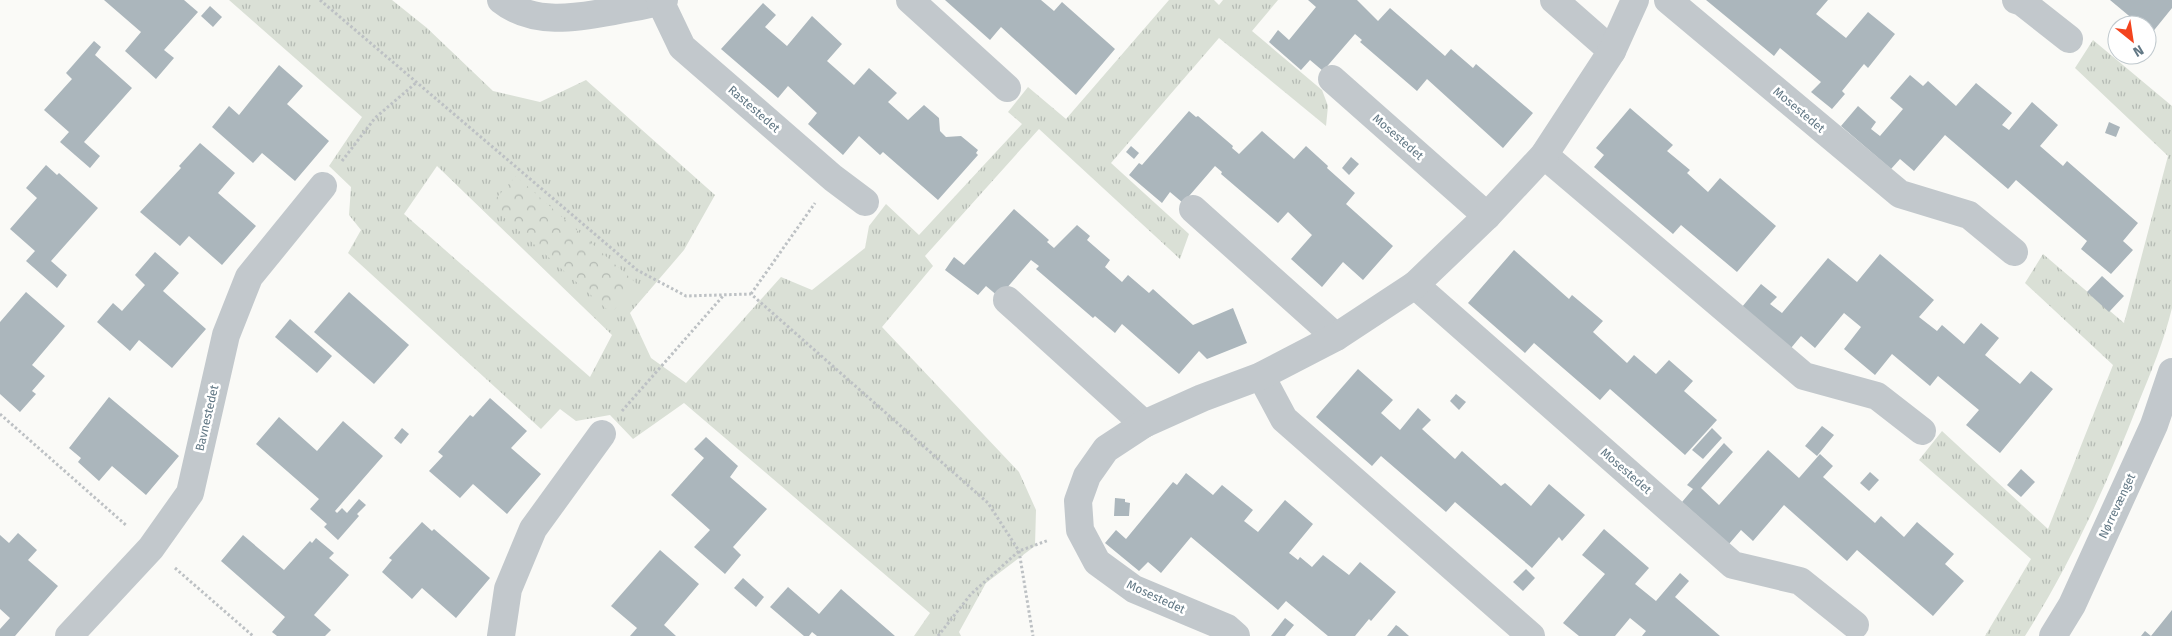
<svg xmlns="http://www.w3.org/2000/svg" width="2172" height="636" font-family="'Fira Sans',sans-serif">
	<defs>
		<pattern id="grass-tufts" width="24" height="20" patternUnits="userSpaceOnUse" patternTransform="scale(1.25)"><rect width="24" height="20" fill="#dae0d6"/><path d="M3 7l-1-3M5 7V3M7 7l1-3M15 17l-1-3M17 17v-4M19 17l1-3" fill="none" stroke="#b4bab3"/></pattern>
		<pattern id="forest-crowns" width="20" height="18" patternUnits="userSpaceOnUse" patternTransform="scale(1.25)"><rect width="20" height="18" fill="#dae0d6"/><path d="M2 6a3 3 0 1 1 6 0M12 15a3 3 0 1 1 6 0" fill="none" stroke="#b4bab3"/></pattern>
	</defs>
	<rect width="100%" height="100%" fill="#fafaf7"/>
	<g fill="url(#grass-tufts)" fill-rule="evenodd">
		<path d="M229,0H392L427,28L493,91L540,102L586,80L715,195L684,250L630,313L651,358L686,383L781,277L812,290L865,248L869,226L886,204L919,235L1022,124L1008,112L1028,87L1066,119L1169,0H1214L1219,5L1223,0H1278L1252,31L1322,90L1328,106L1326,126L1219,38L1111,163L1189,234L1180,259L1039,129L925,256L933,266L882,327L1019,472L1036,510L1035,546L986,583L959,632L961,636H914L930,613L684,403L633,439L610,415L576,421L560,409L541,429L348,253L361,230L349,215L351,187L329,166L362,117ZM437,166L612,335L590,377L404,214Z"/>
		<path d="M2093,40L2172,106V308C2164,341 2151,372 2138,404C2108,482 2070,565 2025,636H1985L2031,559L1919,460L1942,431L2048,529L2113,365L2025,283L2043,254L2124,323L2168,156L2075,68Z"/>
	</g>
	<polygon fill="url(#forest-crowns)" points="516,176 637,284 611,313 490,205"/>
	<g fill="#abb6bc">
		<polygon points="104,0 184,0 198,12 164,50 174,58 156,79 125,51 141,32"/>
		<polygon points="945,0 1041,0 1054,11 1062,2 1115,49 1076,95 1001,27 990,40"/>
		<polygon points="1308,0 1357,0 1378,21 1390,8 1445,56 1451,49 1473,68 1476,64 1533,113 1503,148 1427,79 1417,91 1360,42 1362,40 1355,34 1323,71 1310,60 1301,70 1269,42 1278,30 1289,40 1316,7"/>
		<polygon points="1706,0 1828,0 1816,14 1846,38 1868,12 1895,34 1868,68 1864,64 1842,91 1845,94 1832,109 1811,92 1821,82 1780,48 1774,56"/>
		<polygon points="2110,0 2172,0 2172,8 2151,34 2147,31 2147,25 2140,25"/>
		<polygon points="763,3 776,15 765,27 787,46 812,16 842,44 827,61 854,85 869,68 897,93 888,102 908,120 924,105 939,118 940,131 946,137 961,136 978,150 976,153 978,155 938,200 883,152 880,155 859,136 843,155 808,124 817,113 788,86 778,98 721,49"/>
		<polygon points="210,6 222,17 213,27 201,16"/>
		<polygon points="94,41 101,47 95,55 132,88 84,142 100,156 90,168 60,142 69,132 44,110 72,79 66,73"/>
		<polygon points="279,65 303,86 287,104 329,141 295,181 262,153 253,163 212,127 229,106 239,115"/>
		<polygon points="1910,75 1923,86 1928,81 1956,106 1976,83 2012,113 2002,125 2009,130 2032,102 2058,125 2040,146 2063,166 2067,161 2138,223 2123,241 2133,250 2111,274 2081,249 2087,241 2016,180 2008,189 1945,135 1914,171 1900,159 1891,169 1841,126 1858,106 1876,122 1871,129 1880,136 1903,109 1890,98"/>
		<polygon points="1630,108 1673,145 1667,151 1690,170 1687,173 1708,192 1720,178 1776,226 1737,272 1681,225 1673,234 1594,167 1604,155 1596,148"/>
		<polygon points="1189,111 1196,117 1198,116 1233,146 1232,148 1239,154 1262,131 1294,159 1306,146 1328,166 1327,168 1355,193 1346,204 1393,246 1363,280 1343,262 1322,287 1291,259 1312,235 1288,212 1278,223 1221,174 1222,172 1215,166 1183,203 1170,192 1162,203 1129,175 1139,163 1142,165"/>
		<polygon points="2109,122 2120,127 2116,137 2105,133"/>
		<polygon points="200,143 235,173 218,193 256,226 222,265 189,236 180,246 140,212 181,168 179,166"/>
		<polygon points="1131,146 1139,153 1134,159 1126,152"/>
		<polygon points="1351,157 1359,164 1349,175 1342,168"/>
		<polygon points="46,165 57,175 59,173 98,208 51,261 67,275 57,288 26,261 35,251 10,229 37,198 26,188"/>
		<polygon points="1014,209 1049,240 1047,242 1054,248 1077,225 1090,236 1087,240 1110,260 1105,267 1122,282 1128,275 1149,293 1153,289 1193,325 1233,308 1247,343 1207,359 1199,351 1179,374 1122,324 1115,333 1095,316 1093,318 1036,269 1039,266 1031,260 999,297 986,286 978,295 945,270 954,257 964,265"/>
		<polygon points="1514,250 1569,299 1572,295 1603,321 1593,332 1627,363 1634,355 1656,374 1669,360 1693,381 1684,391 1717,420 1685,455 1610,389 1600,400 1534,343 1525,353 1468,303"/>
		<polygon points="155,252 179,273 163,291 206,329 172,368 139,340 130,351 97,322 113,303 122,311 145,285 135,275"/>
		<polygon points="1880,254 1934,300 1919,317 1937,331 1942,325 1964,344 1981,323 1999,338 1985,355 2020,384 2031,371 2053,389 2000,453 1966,425 1979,410 1938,376 1930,386 1892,354 1875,375 1844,349 1861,327 1844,313 1815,348 1801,336 1791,348 1742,307 1761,284 1777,297 1770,304 1782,313 1828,258 1857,282"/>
		<polygon points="2102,276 2124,296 2109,312 2087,292"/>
		<polygon points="26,292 65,326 32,365 45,376 32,391 36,394 20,412 0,394 0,322"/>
		<polygon points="349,292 409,345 374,384 314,332"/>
		<polygon points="290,319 332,356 317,373 275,337"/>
		<polygon points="1358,369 1393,400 1381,413 1400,430 1418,408 1431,420 1422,429 1455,459 1462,451 1501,486 1505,483 1531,506 1549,484 1585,515 1562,541 1559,537 1532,568 1455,502 1446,512 1381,456 1372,466 1316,417"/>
		<polygon points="1456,394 1466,402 1459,410 1450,401"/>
		<polygon points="109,397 179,456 146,495 112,466 99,481 78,462 81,458 69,448"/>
		<polygon points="490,398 527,431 511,448 541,474 507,514 473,484 460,498 429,471 443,456 438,452 470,415 473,417"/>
		<polygon points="279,417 317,451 343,421 383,456 335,511 337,513 342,508 347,513 359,499 366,505 357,514 359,516 338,540 324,527 327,524 310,509 319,499 256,444"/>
		<polygon points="1822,426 1834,435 1817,456 1805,446"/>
		<polygon points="402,428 409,434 401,444 394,438"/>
		<polygon points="1712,428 1722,438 1703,459 1692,450"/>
		<polygon points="706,437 738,466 730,477 767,509 733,547 741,555 725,574 694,547 710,530 671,495 704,458 694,449"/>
		<polygon points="1724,443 1733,452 1701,488 1719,505 1768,450 1799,478 1820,454 1833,466 1823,477 1875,523 1881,516 1904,537 1917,522 1954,554 1945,564 1964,581 1933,616 1857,550 1847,561 1784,505 1753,541 1741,530 1729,544 1682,502 1693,489 1687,485"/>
		<polygon points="2021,469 2035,482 2021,497 2007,485"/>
		<polygon points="1870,472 1879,480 1869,491 1860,483"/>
		<polygon points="1186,473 1213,495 1222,485 1253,510 1244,521 1258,532 1285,500 1313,524 1289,553 1298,560 1300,557 1312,567 1323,555 1349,575 1360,562 1396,592 1371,621 1369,619 1355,636 1328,636 1286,601 1278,610 1191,537 1161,573 1148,562 1139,571 1105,543 1116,530 1126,539 1173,482 1177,485"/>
		<polygon points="1115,498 1125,499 1125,502 1130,503 1129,516 1114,516"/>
		<polygon points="422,522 432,531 434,529 490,578 456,618 422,588 412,599 382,572 392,560 389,558"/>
		<polygon points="1604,529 1649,568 1635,584 1656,601 1680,573 1689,581 1675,597 1720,636 1642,636 1646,631 1630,618 1615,636 1579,636 1563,623 1605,574 1582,555"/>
		<polygon points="18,533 37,550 28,560 58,586 15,636 0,636 0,629 10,618 0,609 0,535 9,543"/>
		<polygon points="243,535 284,570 310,541 312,543 316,538 334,553 329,558 349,575 314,615 331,630 325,636 277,636 272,632 285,617 221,561"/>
		<polygon points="660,550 699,584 664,625 676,636 630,636 637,628 611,606"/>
		<polygon points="1526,569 1535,578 1523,591 1513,582"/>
		<polygon points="743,578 764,597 756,607 734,588"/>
		<polygon points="788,587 819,614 841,589 895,636 817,636 812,632 809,636 804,636 770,607"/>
		<polygon points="2172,610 2172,636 2141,636 2145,631 2151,636"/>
		<polygon points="1285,618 1294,625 1285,636 1271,636"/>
		<polygon points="1396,625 1399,627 1409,636 1387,636"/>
	</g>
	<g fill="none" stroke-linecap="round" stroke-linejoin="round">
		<g stroke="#bdc1c4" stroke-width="3" stroke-dasharray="2.5 2.5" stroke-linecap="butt">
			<polyline points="320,0 637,270 686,296 751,294 988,503 1019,551 1033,636"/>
			<polyline points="342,161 375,118 417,82"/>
			<polyline points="751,294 815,203"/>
			<polyline points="622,411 723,296"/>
			<polyline points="0,414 127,526"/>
			<polyline points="175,568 253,636"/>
			<polyline points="938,636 971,594 1019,551 1049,540"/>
		</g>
		<g stroke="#c2c8cc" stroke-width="28">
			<path d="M501,0C535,27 580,17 619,10C634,7 650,5 664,0"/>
			<polyline points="910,0 1007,88"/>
			<polyline points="1554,0 1612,51"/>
			<polyline points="1668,0 1900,194 1969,215 2014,252"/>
			<polyline points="2016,0 2022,2 2069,39"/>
			<polyline points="660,1 682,47 833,178 865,202"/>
			<polyline points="1332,79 1487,216"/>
			<polyline points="1544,155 1804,376 1877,396 1922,431"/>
			<polyline points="1193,209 1336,337"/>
			<polyline points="1415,285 1733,565 1800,581 1855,625"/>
			<polyline points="1007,300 1144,424"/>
			<polyline points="1261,376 1284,419 1531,636"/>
			<polyline points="69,636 151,548 190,493 226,335 249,277 323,186"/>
			<polyline points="501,636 508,589 533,529 602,434"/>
			<polyline points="1236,636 1227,628 1134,589 1097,562 1080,530 1078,501 1087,476 1106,449 1144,424 1202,398 1261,376 1336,337 1415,285 1487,216 1544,155 1612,51 1635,0"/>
			<polyline points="2053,636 2072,605 2154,425 2172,372"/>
		</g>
	</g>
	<g text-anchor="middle" stroke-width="5" stroke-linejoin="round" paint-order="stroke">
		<g font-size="12" fill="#627885" stroke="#fff">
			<text transform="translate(754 109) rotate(41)" y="4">Rastestedet</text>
			<text transform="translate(1799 110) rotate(40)" y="4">Mosestedet</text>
			<text transform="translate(1398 137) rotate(41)" y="4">Mosestedet</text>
			<text transform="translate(207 418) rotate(-77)" y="4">Bavnestedet</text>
			<text transform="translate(1626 471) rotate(41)" y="4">Mosestedet</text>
			<text transform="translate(2117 506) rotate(-65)" y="4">Nørrevænget</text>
			<text transform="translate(1156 597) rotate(25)" y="4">Mosestedet</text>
		</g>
	</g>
	<g transform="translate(2132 40) rotate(150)"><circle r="24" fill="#ffffff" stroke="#c0c9ce"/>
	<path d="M0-4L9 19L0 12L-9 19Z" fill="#f3441e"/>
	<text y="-8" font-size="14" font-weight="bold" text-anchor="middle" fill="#627885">N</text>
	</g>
</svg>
